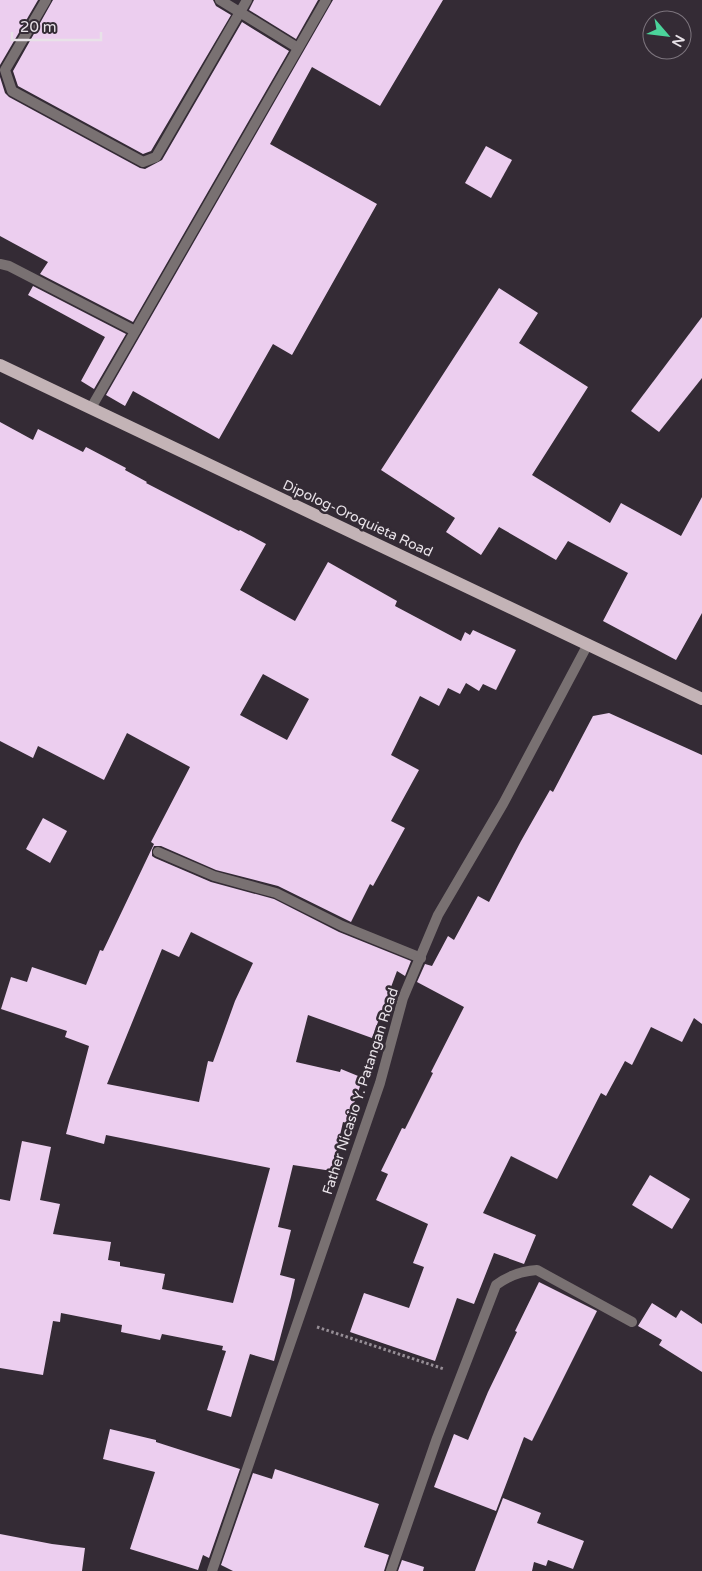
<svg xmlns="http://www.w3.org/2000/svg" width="702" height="1571" font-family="'Varela Round',sans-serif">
	<rect width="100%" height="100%" fill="#342b35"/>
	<g fill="#ecceef" fill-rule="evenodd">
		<polygon points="0,0 38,0 0,65"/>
		<polygon points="53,0 213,0 216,6 231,15 151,151 143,154 18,86 13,71"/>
		<polygon points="254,0 318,0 296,39 249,10"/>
		<polygon points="333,0 443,0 380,106 312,67 270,144 377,204 292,355 273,344 219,439 133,391 125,406 106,395"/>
		<polygon points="242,22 289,51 133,322 40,274 48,262 0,236 0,77 5,93 9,97 140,168 145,169 162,160"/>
		<polygon points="486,146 512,160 491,198 465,183"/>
		<polygon points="33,286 126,334 94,389 81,381 105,337 28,295"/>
		<polygon points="499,288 538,313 519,343 588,387 532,475 610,523 621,503 681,536 702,497 702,613 676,660 603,621 628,573 568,541 556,560 499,527 481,555 446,532 455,518 381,470"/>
		<polygon points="702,317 702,378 659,432 631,411"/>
		<path d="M0,422L33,440L38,429L83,452L86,447L126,468L125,470L147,482L146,483L239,531L240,530L266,544L240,590L295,621L328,562L397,601L395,606L461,641L465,632L470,635L473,630L516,650L496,690L483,684L479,691L466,683L460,694L448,688L439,706L420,696L391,755L419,770L391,821L405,828L373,886L370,884L351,922L278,886L216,870L161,846H154L152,850V856L155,858L211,882L274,899L339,932L411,961L405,976L397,971L372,1038L308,1015L296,1062L340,1072L341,1069L363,1078L347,1123L343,1122L332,1171L293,1165L278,1227L291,1230L280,1275L295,1279L291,1297L274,1361L250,1354L231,1417L207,1410L226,1351L222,1350L223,1346L162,1334L160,1340L121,1332L122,1325L61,1313L60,1322L53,1321L43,1375L0,1368V1199L10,1201L22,1141L51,1147L40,1200L60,1204L53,1234L111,1242L108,1260L120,1262V1266L165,1274L162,1289L233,1303L270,1168L106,1135L104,1144L66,1134L89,1046L65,1037L67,1031L1,1009L11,977L27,982L32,967L86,985L100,950L103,951L154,844L151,842L190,767L127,733L104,780L38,746L33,758L0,741ZM263,674L309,699L287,740L240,715ZM191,932L253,963L235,1001L213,1062L208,1061L199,1102L107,1084L162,949L179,957Z"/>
		<polygon points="609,713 702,755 702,1024 694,1018 682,1042 651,1027 632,1065 625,1061 606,1096 601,1093 557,1179 511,1156 483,1213 536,1235 524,1264 494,1253 474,1304 457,1298 435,1361 350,1332 364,1293 409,1308 424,1267 413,1263 428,1224 376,1200 388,1174 381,1171 402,1128 405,1129 433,1073 431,1072 464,1007 417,982 425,964 432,966 448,936 454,940 478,896 489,902 521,841 550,790 553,792 593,716"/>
		<polygon points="43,818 67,831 50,863 26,849"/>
		<polygon points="650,1175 690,1199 672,1229 632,1205"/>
		<polygon points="539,1282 597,1311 532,1441 524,1437 496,1511 434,1487 454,1434 468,1440 488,1392 517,1332 515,1331"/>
		<polygon points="652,1303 676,1318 681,1310 702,1324 702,1372 659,1345 662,1340 638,1326"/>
		<polygon points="110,1429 156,1440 156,1442 240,1469 209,1558 203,1555 198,1570 130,1549 155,1472 103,1459"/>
		<polygon points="275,1469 379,1504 364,1547 389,1555 384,1571 233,1571 221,1565 253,1473 272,1479"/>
		<polygon points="503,1498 541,1513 537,1523 584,1541 573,1569 548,1560 546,1566 534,1562 532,1571 475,1571"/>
		<polygon points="0,1534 52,1544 85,1548 82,1571 0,1571"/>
		<polygon points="402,1560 424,1567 423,1571 398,1571"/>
	</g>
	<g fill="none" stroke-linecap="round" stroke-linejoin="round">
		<polyline stroke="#968e96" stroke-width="3" stroke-dasharray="2.5 2.5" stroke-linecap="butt" points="317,1327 444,1369"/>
		<g stroke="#797172" stroke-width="10">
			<polyline points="46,0 5,70 12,91 143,162 156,157 247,0"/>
			<polyline points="220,0 298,48"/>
			<polyline points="0,264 9,266 135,331"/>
			<polyline points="91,408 326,0"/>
		</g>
		<g stroke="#797172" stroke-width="10">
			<polyline points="158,852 214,876 276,893 342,926 421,958"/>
			<polyline points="212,1571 380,1083 403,998 438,915 503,804 588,644"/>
			<path d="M391,1571L437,1438L496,1285C508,1276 521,1271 537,1270L632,1322"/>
		</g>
		<polyline stroke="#c3b3b6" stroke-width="12" points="0,365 702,699"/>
	</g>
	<g text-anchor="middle" stroke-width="5" stroke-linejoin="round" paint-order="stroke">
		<g font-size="14" fill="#e8e2e8" stroke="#342b35">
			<text transform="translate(358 518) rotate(25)" y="5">Dipolog-Oroquieta Road</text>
			<text transform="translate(360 1091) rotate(-72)" y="5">Father Nicasio Y. Patangan Road</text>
		</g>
	</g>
	<g transform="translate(667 35) rotate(118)"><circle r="24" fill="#342b35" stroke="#7c747d"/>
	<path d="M0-4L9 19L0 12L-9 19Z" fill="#4bd49b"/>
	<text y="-8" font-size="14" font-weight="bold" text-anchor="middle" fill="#e8e2e8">N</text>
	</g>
	<path d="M12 32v8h89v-8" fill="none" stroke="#e8e2e8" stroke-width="2.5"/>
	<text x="20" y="32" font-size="15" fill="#e8e2e8" stroke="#342b35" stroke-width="4" paint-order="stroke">20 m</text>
</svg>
